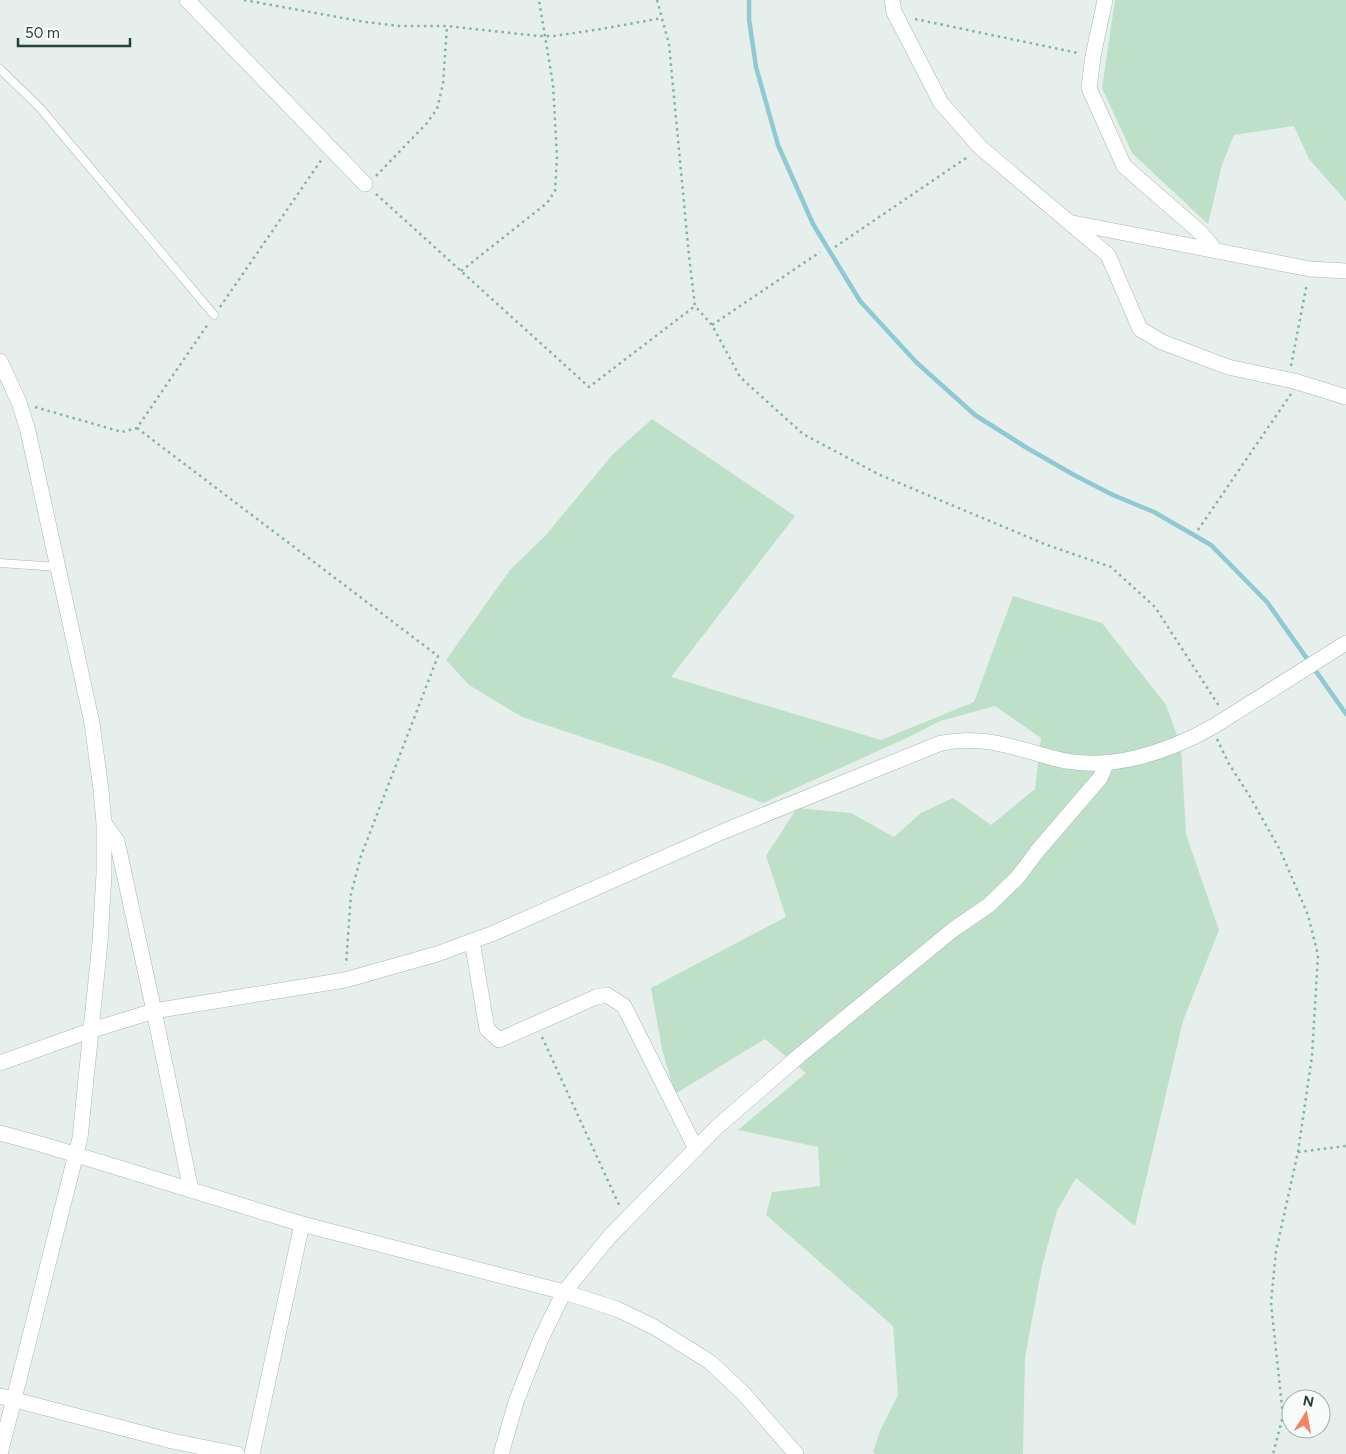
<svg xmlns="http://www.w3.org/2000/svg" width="1346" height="1454" font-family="Figtree,sans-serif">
	<rect width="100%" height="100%" fill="#e6efeb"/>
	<g fill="#bfe0c8">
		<polygon points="1115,0 1346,0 1346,201 1309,159 1294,126 1234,135 1222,165 1208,224 1132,153 1102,88"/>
		<polygon points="652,419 795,516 671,677 881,740 974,702 1013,596 1102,623 1166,705 1181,746 1186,834 1219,930 1183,1021 1135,1226 1076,1178 1057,1211 1042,1266 1025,1357 1023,1454 875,1454 873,1452 880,1431 898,1395 893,1326 766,1215 772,1192 820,1186 818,1147 738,1130 806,1073 765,1039 675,1094 662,1049 651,988 786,917 766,856 797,808 851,813 894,837 921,813 953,798 991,825 1035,789 1041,738 995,706 940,721 911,736 763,803 663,764 522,717 469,685 446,660 510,570 546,535 613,454"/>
	</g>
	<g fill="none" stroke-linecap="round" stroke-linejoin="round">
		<polyline stroke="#8ec9d4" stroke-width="4.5" points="749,0 749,19 756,67 778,145 813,224 860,301 916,362 975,415 1027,448 1074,475 1113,495 1154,512 1211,545 1267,602 1346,714"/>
		<defs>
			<g id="lane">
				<polyline points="0,69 40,108 214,315"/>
				<polyline points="0,563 58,567"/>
			</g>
			<g id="street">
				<polyline points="187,0 365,184"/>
				<polyline points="892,0 894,12 941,103 981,148 1108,255 1140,329 1162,342 1228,367 1294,381 1346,397"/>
				<polyline points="1105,0 1093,56 1089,88 1124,166 1201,233 1216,251"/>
				<polyline points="1073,223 1310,269 1346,271"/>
				<polyline points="104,823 117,841 154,1011 191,1190"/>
				<polyline points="472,941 487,1029 499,1040 596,997 607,995 624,1006 696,1149"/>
				<polyline points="0,1063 92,1030"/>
				<polyline points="0,1396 172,1441 237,1454"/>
				<polyline points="252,1454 302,1224"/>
				<polyline points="501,1454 516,1402 540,1341 564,1292 610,1236 717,1127 800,1055 954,929 989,905 1017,878 1039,849 1100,778 1107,762"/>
			</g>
			<g id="secondary">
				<polyline points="0,361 19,402 28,431 92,723 101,790 104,823 104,874 100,942 80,1138 0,1454"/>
				<path d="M92,1030L154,1011L345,980L437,954L494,933L722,832L941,743C984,735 1012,747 1053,758C1107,773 1167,753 1214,726L1346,643"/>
				<polyline points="0,1133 44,1145 302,1224 564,1292 617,1309 654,1327 710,1362 744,1394 796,1454"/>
			</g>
		</defs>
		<use href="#lane" stroke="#a8b8b2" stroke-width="9"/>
		<use href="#street" stroke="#a8b8b2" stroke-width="16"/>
		<use href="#secondary" stroke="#a4bbb3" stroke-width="16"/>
		<g stroke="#86b3a5" stroke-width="2.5" stroke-dasharray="2.5 4" stroke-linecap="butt">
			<polyline points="244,0 365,22 399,26 447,26 538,36 554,36 601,29 662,18"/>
			<polyline points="657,0 669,44 689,256 695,306 712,325 740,377 803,434 880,475 1047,545 1111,567 1155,607 1219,706"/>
			<polyline points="915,19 1078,53"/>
			<polyline points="376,176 427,123 437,109 443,84 447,26"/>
			<polyline points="376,194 589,387 695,306"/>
			<polyline points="835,247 969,156"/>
			<polyline points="461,271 547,203 555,191 557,157 553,84 539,0"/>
			<polyline points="220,307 322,159"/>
			<polyline points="712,325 820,252"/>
			<polyline points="1291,366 1307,283"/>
			<polyline points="35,407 122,432 137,428 208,324"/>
			<polyline points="137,428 438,656 361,856 351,894 346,965"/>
			<polyline points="1198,530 1291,394"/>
			<polyline points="1217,739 1229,764 1249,795 1280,850 1308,915 1318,955 1312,1056 1298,1152 1276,1251 1271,1303 1283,1416 1273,1454"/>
			<polyline points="542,1037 620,1207"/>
			<polyline points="1298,1152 1346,1146"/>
		</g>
		<use href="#lane" stroke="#fff" stroke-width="8"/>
		<use href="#street" stroke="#fff" stroke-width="15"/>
		<use href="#secondary" stroke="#fff" stroke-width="15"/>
	</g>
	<g transform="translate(1306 1414) rotate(11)"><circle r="24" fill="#f7fbf9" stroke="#a3b1ad"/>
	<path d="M0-4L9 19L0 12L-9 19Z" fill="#f4845f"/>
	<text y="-8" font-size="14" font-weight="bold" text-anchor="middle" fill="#24423a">N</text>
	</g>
	<path d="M18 38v8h112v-8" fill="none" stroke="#24423a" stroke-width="2.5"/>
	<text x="25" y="38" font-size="15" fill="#24423a" stroke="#f7fbf9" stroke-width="4" paint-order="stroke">50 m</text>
</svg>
